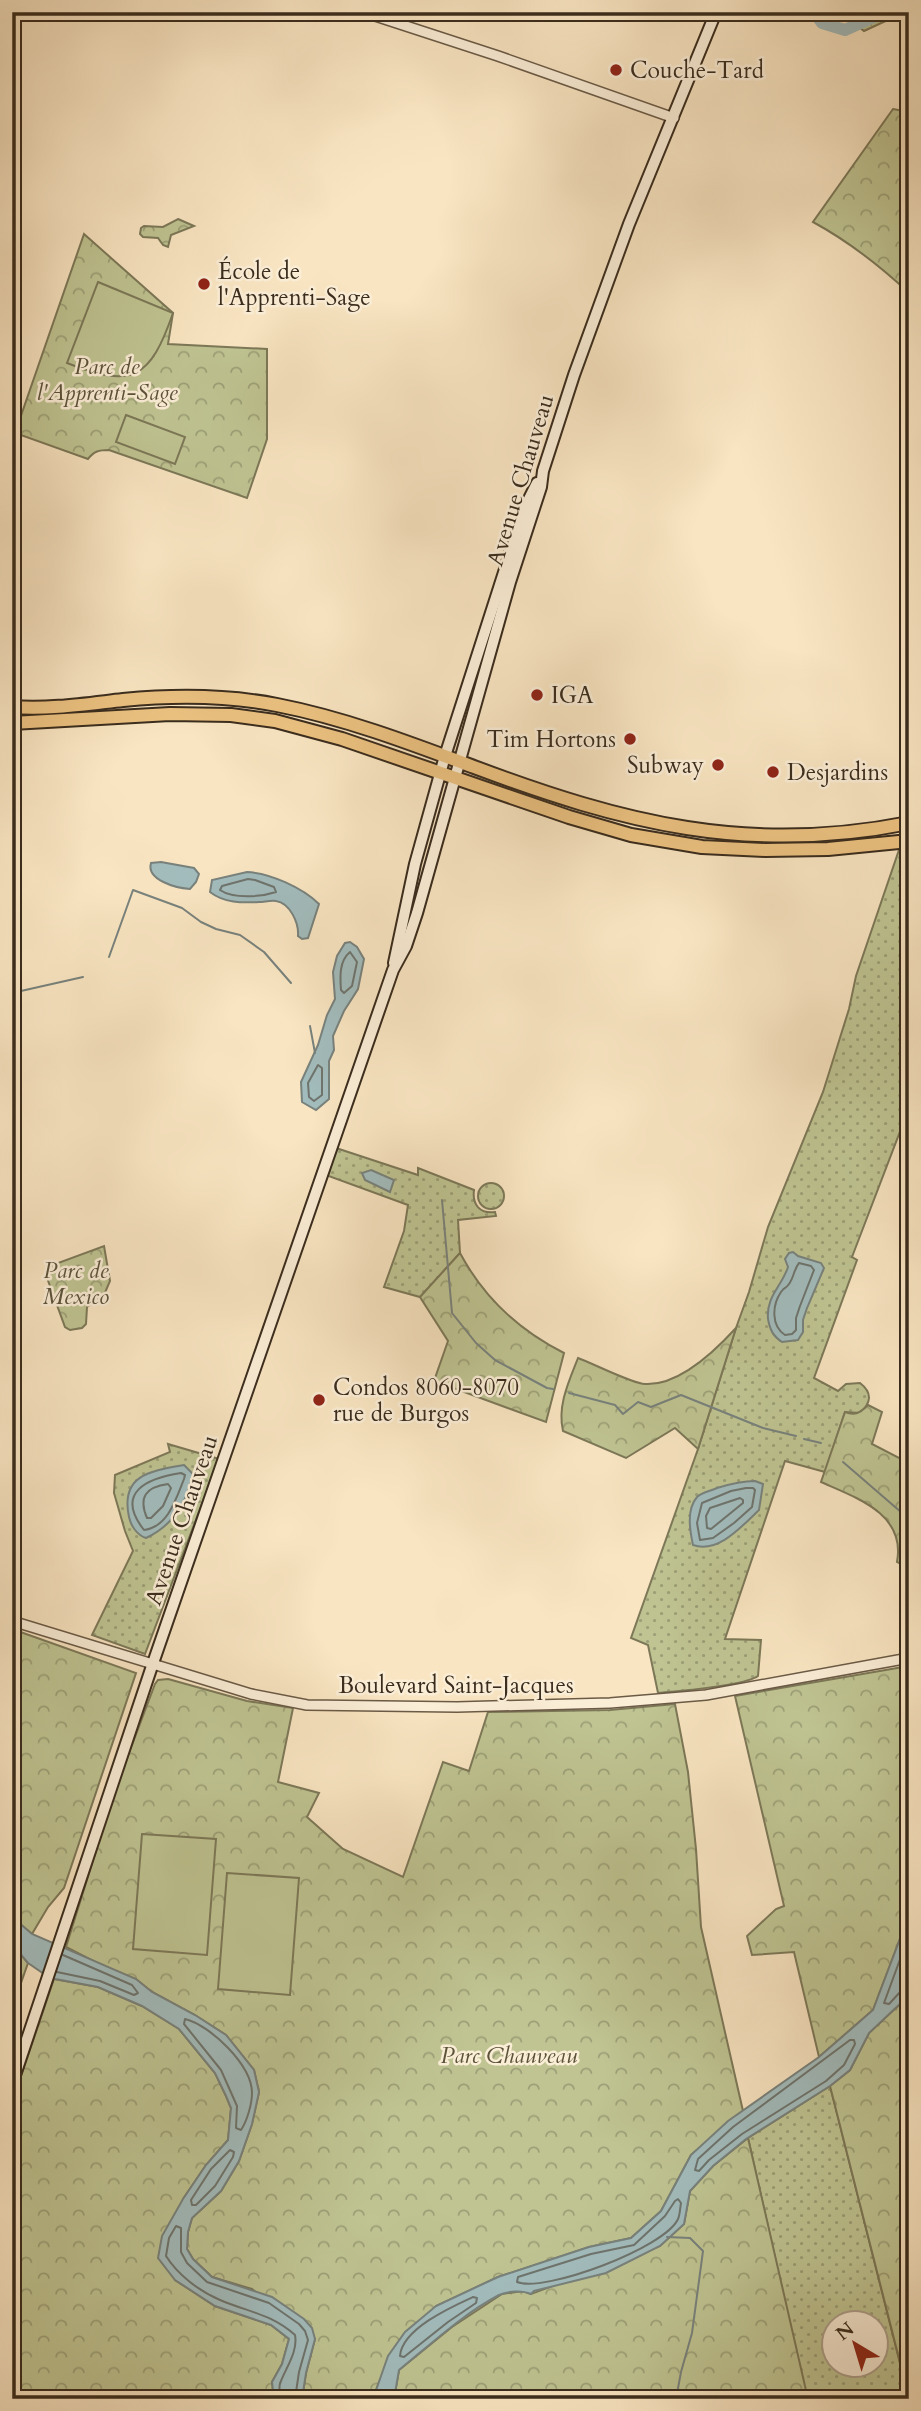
<svg xmlns="http://www.w3.org/2000/svg" width="921" height="2411" font-family="Cardo,serif">
	<defs>
		<pattern id="grass-dots" width="8" height="8" patternUnits="userSpaceOnUse" patternTransform="scale(1.75)"><rect width="8" height="8" fill="#bfc492"/><path d="M2 2h.1M6 6h.1" fill="none" stroke="#9c9f77" stroke-width="1.8" stroke-linecap="round"/></pattern>
		<pattern id="forest-crowns" width="20" height="18" patternUnits="userSpaceOnUse" patternTransform="scale(1.75)"><rect width="20" height="18" fill="#bfc492"/><path d="M2 6a3 3 0 1 1 6 0M12 15a3 3 0 1 1 6 0" fill="none" stroke="#9c9f77"/></pattern>
	</defs>
	<rect width="100%" height="100%" fill="#f9e5c2"/>
	<filter id="stains"><feTurbulence type="fractalNoise" baseFrequency=".00286" numOctaves="4"/><feColorMatrix values="0 0 0 0 .2 0 0 0 0 .09 0 0 0 0 .02 0 0 0 .5 -.17"/></filter>
	<radialGradient id="worn" r=".72"><stop offset=".6" stop-color="#630" stop-opacity="0"/><stop offset="1" stop-color="#630" stop-opacity=".3"/></radialGradient>
	<g fill="url(#grass-dots)" stroke="#7c7858" stroke-width="2" fill-rule="evenodd">
		<path d="M909,841V1108L852,1257L857,1260L814,1378L838,1391L846,1384L860,1383C873,1393 871,1403 860,1413L845,1412L825,1472L785,1461L725,1639L761,1640L758,1676C744,1686 679,1691 658,1693L648,1645L631,1638L698,1449L736,1328L749,1292L768,1227L823,1092L849,1009L856,976L901,844Z"/>
		<path d="M333,1147L418,1175V1168L474,1190C472,1205 480,1214 495,1212L496,1216L458,1220L460,1253L420,1297L384,1287L404,1231L408,1205L323,1174Z"/>
		<circle cx="491" cy="1196" r="13"/>
		<polygon points="168,1444 219,1459 145,1654 92,1635 133,1551 125,1531 114,1493 115,1475 170,1452"/>
		<path d="M830,2086L909,2399H807L748,2138ZM834,2324H876V2366H834Z"/>
	</g>
	<g fill="url(#forest-crowns)" stroke="#7c7858" stroke-width="2">
		<polygon points="856,12 905,12 864,31 850,20"/>
		<path d="M893,109L909,112V293C880,266 848,241 813,222Z"/>
		<polygon points="178,219 194,226 171,235 168,247 163,245 158,238 143,237 140,234 141,228 144,226 163,227"/>
		<path d="M84,234L173,313L168,344L267,349V439L247,498L109,450C99,450 94,451 88,459L15,433Z"/>
		<polygon points="104,1246 110,1281 101,1302 94,1302 87,1307 86,1324 82,1328 70,1330 65,1327 46,1275 50,1266"/>
		<path d="M460,1253C484,1298 518,1330 564,1353L546,1422L434,1381L448,1341L420,1297Z"/>
		<path d="M736,1328L698,1449L675,1428L626,1458L563,1431C557,1406 569,1381 578,1358C592,1363 633,1384 645,1384C679,1386 715,1351 736,1328Z"/>
		<path d="M868,1405L882,1412L872,1444L909,1463V1568L897,1562C906,1514 857,1498 821,1482L845,1412C855,1416 860,1413 868,1405Z"/>
		<polygon points="12,1629 136,1673 64,1888 48,1907 32,1934 12,1917"/>
		<polygon points="909,1666 909,1915 873,2010 819,2057 794,1952 752,1955 747,1936 776,1909 784,1906 735,1696"/>
		<polygon points="168,1679 247,1701 293,1708 278,1782 319,1793 307,1817 343,1849 403,1877 443,1762 469,1771 488,1712 610,1710 675,1704 688,1772 696,1849 701,1927 743,2111 691,2155 661,2211 631,2238 589,2247 498,2277 436,2306 379,2382 373,2399 302,2399 306,2373 315,2339 252,2289 212,2277 193,2259 187,2249 188,2232 192,2218 221,2191 239,2161 252,2124 259,2092 254,2070 226,2035 195,2015 152,1992 136,1979 101,1965 66,1947 115,1790 155,1684 158,1680"/>
		<polygon points="12,1944 28,1963 21,1983 12,1980"/>
		<polygon points="54,1979 98,1987 142,2006 179,2029 215,2073 226,2096 231,2108 228,2140 206,2165 183,2199 175,2280 215,2306 271,2325 289,2339 282,2364 272,2382 274,2399 12,2399 12,2102"/>
		<polygon points="909,1991 909,2398 830,2086 850,2070 869,2033 903,2001"/>
		<polygon points="748,2138 808,2399 394,2399 399,2370 452,2327 502,2294 523,2291 531,2294 660,2246 684,2224 690,2191 713,2166"/>
	</g>
	<g fill="#bfc492" stroke="#7c7858" stroke-width="2">
		<path d="M98,282L173,313C150,379 133,389 67,363Z"/>
		<polygon points="126,415 185,437 175,464 116,442"/>
		<polygon points="142,1834 216,1839 207,1955 133,1949"/>
		<polygon points="227,1873 299,1878 290,1995 218,1989"/>
	</g>
	<g fill="#a2bcbd" stroke="#78827d" stroke-width="2">
		<path d="M161,862L194,868L199,874L196,882L190,889C176,888 146,880 151,863Z"/>
		<path d="M247,872C270,873 303,888 319,904L308,938L302,939L298,936C299,923 290,903 276,901C271,900 264,902 259,902C242,903 224,903 210,892L212,880Z"/>
		<polygon points="350,942 357,947 364,959 358,989 344,1011 333,1036 334,1050 329,1061 329,1099 316,1110 302,1102 301,1082 318,1045 327,1015 335,999 333,972 337,956 345,943"/>
		<polygon points="371,1170 394,1180 390,1192 365,1180 362,1173"/>
		<path d="M793,1252L798,1256L821,1263L824,1268L807,1308L803,1320V1332L798,1340L782,1342C773,1336 770,1330 768,1319C766,1296 782,1286 788,1267L785,1259L789,1253Z"/>
		<path d="M184,1465L193,1474C187,1502 172,1526 146,1538C137,1535 131,1526 129,1517C120,1475 150,1471 184,1465Z"/>
		<path d="M755,1481L763,1484L759,1510C742,1526 718,1554 693,1545C690,1531 686,1510 697,1497C702,1492 711,1491 717,1488C730,1484 741,1481 755,1481Z"/>
		<path d="M909,1915V1991L903,2001L869,2033L850,2070L830,2086L746,2139L713,2166L690,2191L684,2224L660,2246L606,2273L534,2291L531,2294C522,2290 508,2291 499,2295C463,2314 431,2344 399,2370L394,2399H373L388,2356L405,2332L436,2306L498,2277L589,2247L631,2238L661,2211L691,2155L728,2121L819,2057L873,2010Z"/>
		<polygon points="12,1917 32,1934 136,1979 152,1992 195,2015 226,2035 254,2070 259,2092 252,2124 239,2161 221,2191 192,2218 188,2232 187,2249 193,2259 212,2277 272,2297 304,2319 312,2328 315,2339 306,2373 302,2399 274,2399 272,2382 282,2364 289,2339 271,2325 215,2306 175,2280 158,2258 162,2236 183,2199 206,2165 228,2140 231,2108 226,2096 215,2073 179,2029 142,2006 98,1987 50,1978 28,1963 12,1944"/>
	</g>
	<g fill="none" stroke-linecap="round" stroke-linejoin="round">
		<g stroke="#6e746d" stroke-width="2">
			<path d="M248,879L255,880L274,887L276,892C261,897 233,899 220,890L222,886Z"/>
			<path d="M350,952L357,962L352,986L344,993L341,990C340,977 339,961 350,952Z"/>
			<polygon points="318,1065 322,1068 322,1095 314,1101 309,1097 308,1083"/>
			<path d="M799,1263L811,1266L814,1270L800,1306L796,1318V1330L792,1334L785,1335C771,1326 772,1305 781,1292C786,1285 784,1291 789,1284C794,1277 794,1269 799,1263Z"/>
			<path d="M181,1473L185,1475L184,1479C176,1499 168,1527 144,1530C114,1492 148,1478 181,1473Z"/>
			<path d="M168,1484L171,1488L163,1506L151,1518H147C138,1497 146,1487 168,1484Z"/>
			<polygon points="746,1488 753,1488 755,1490 752,1507 734,1523 713,1538 700,1540 697,1523 702,1503 731,1491"/>
			<polygon points="740,1498 743,1500 743,1503 711,1529 707,1528 706,1516 710,1508"/>
			<polyline points="909,1935 884,2003 889,2004 902,1990 909,1988"/>
			<polyline points="57,1972 100,1981 134,1995 138,1993 132,1985 63,1955"/>
			<path d="M185,2019C210,2025 252,2065 252,2093C252,2104 247,2121 241,2130L236,2128L237,2106L221,2070L184,2024Z"/>
			<polygon points="850,2040 854,2040 855,2044 844,2065 826,2081 742,2134 709,2160 699,2171 695,2170 698,2159 733,2127"/>
			<polygon points="230,2150 234,2152 233,2157 215,2186 196,2205 192,2205 191,2200 211,2169"/>
			<path d="M678,2199L681,2203C680,2208 680,2215 678,2219C665,2248 544,2293 517,2282L518,2277L591,2254L634,2245L665,2216L675,2201Z"/>
			<path d="M473,2297L477,2298L476,2303L448,2322L404,2357L400,2356C402,2329 451,2307 473,2297Z"/>
			<path d="M280,2399C280,2393 278,2386 281,2381C287,2366 298,2351 295,2335C272,2314 248,2312 220,2300C199,2291 178,2275 166,2256L169,2238L176,2226L181,2228V2252L187,2263L207,2282L269,2303L299,2324L305,2331L308,2340L299,2372L295,2399"/>
		</g>
		<g stroke="#78827d" stroke-width="2">
			<polyline points="109,957 133,890 182,908 201,922 216,929 240,935 264,952 291,983"/>
			<polyline points="12,993 83,977"/>
			<polyline points="310,1026 315,1053"/>
			<polyline points="442,1200 452,1313 476,1343 495,1360 547,1388 553,1389"/>
			<polyline points="569,1393 615,1405 623,1414 638,1402 651,1407 681,1395 763,1428 796,1436"/>
			<polyline points="804,1439 821,1443"/>
			<polyline points="843,1462 909,1519"/>
			<polyline points="667,2237 690,2238 703,2251 692,2333 681,2372 676,2399"/>
		</g>
		<polyline stroke="#a2bcbd" stroke-width="12" points="814,12 822,23 845,30 885,12"/>
		<defs>
			<g id="tertiary">
				<polyline points="363,12 498,56 674,118"/>
				<polyline points="12,1621 251,1694 307,1705 457,1707 610,1703 706,1695 909,1658"/>
			</g>
			<g id="secondary">
				<polyline points="394,963 415,864 445,756 525,507 537,483"/>
				<polyline points="12,2084 152,1666 393,970 406,946 417,913 510,582 541,487 543,471 574,375 629,224 716,12"/>
			</g>
			<g id="trunk">
				<path d="M12,707C49,710 87,704 123,700C175,695 226,695 277,705C344,718 410,743 474,767C623,823 748,855 909,823"/>
				<polyline points="12,723 170,714 231,715 275,721 342,739 569,817 631,835 702,847 765,850 828,849 909,841"/>
			</g>
		</defs>
		<use href="#tertiary" stroke="#6a5a46" stroke-width="12"/>
		<use href="#secondary" stroke="#3a2c1d" stroke-width="14"/>
		<use href="#trunk" stroke="#3a2c1d" stroke-width="16"/>
		<use href="#tertiary" stroke="#fbeed7" stroke-width="9"/>
		<use href="#secondary" stroke="#fbeed7" stroke-width="10"/>
		<use href="#trunk" stroke="#ecc281" stroke-width="12"/>
	</g>
	<g fill="#8f2418" stroke="#fbeed7" stroke-width="2.5">
		<circle cx="616" cy="70" r="7"/>
		<circle cx="204" cy="284" r="7"/>
		<circle cx="537" cy="695" r="7"/>
		<circle cx="630" cy="739" r="7"/>
		<circle cx="718" cy="765" r="7"/>
		<circle cx="773" cy="772" r="7"/>
		<circle cx="319" cy="1400" r="7"/>
	</g>
	<g text-anchor="middle" stroke-width="5" stroke-linejoin="round" paint-order="stroke">
		<g font-size="23" fill="#3a2c1d" stroke="#fbeed7" text-anchor="start">
			<text x="630" y="78">Couche-Tard</text>
			<text x="218" y="279">École de<tspan x="218" dy="26">l'Apprenti-Sage</tspan></text>
			<text x="551" y="703">IGA</text>
			<text x="616" y="747" text-anchor="end">Tim Hortons</text>
			<text x="704" y="773" text-anchor="end">Subway</text>
			<text x="787" y="780">Desjardins</text>
			<text x="333" y="1395">Condos 8060-8070<tspan x="333" dy="26">rue de Burgos</tspan></text>
		</g>
		<g font-size="23" font-style="italic" fill="#5b523a" stroke="#fbeed7">
			<text x="107" y="374">Parc de<tspan x="107" dy="26">l'Apprenti-Sage</tspan></text>
			<text x="76" y="1278">Parc de<tspan x="76" dy="26">Mexico</tspan></text>
			<text x="509" y="2063">Parc Chauveau</text>
		</g>
		<g font-size="23" fill="#3a2c1d" stroke="#fbeed7">
			<text transform="translate(520 480) rotate(-73)" y="8">Avenue Chauveau</text>
			<text transform="translate(181 1520) rotate(-71)" y="8">Avenue Chauveau</text>
			<text x="456" y="1693">Boulevard Saint-Jacques</text>
		</g>
	</g>
	<rect width="921" height="2411" fill="none" stroke="#f9e5c2" stroke-width="42"/>
	<rect x="14" y="14" width="893" height="2383" fill="none" stroke="#3a2c1d" stroke-width="3.5"/>
	<rect x="21" y="21" width="879" height="2369" fill="none" stroke="#3a2c1d" stroke-width="2"/>
	<g transform="translate(855 2344) rotate(322)"><circle r="33" fill="#fbeed7" stroke="#aea08d" stroke-width="2"/>
	<path d="M0-5L12 26L0 18L-12 26Z" fill="#8f2418"/>
	<text y="-10" font-size="19" font-weight="bold" text-anchor="middle" fill="#3a2c1d">N</text>
	</g>
	<rect width="100%" height="100%" filter="url(#stains)"/>
	<rect width="100%" height="100%" fill="url(#worn)"/>
</svg>
